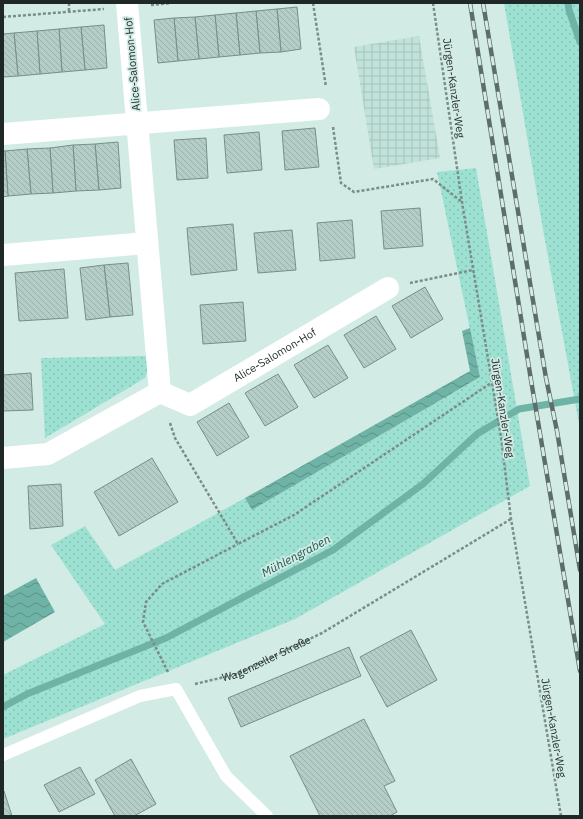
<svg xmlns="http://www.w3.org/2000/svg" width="583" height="819" font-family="'IBM Plex Sans',sans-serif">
	<defs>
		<pattern id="industrial-grid" width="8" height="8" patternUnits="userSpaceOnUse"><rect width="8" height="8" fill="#c0e2da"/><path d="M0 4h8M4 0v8" fill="none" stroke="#a5c2bb"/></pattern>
		<pattern id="green-dots" width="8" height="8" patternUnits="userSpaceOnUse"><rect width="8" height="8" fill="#9de1d2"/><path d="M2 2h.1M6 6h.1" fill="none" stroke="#87c1b4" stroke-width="1.8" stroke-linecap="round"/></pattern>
		<pattern id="water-waves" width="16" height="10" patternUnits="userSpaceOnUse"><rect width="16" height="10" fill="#6eb3a5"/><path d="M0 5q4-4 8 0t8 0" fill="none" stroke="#5a9286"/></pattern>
		<pattern id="building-back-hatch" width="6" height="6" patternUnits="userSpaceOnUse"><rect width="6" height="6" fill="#b5cdc7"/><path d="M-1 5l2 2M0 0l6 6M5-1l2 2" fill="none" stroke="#9bb0ab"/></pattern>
	</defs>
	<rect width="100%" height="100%" fill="#d2ebe5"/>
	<polygon fill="url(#industrial-grid)" points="419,36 440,158 374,169 354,47"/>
	<g fill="url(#green-dots)">
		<polygon points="504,3 580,3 580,429 544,235"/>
		<polygon points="476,168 530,486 295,619 3,739 3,675 105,624 51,545 85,526 115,570 245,498 252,510 480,377 437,172"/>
		<polygon points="146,356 149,368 145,378 45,438 41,358"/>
	</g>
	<g fill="url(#water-waves)">
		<polygon points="470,328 480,377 252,510 245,498 470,371 462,331"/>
		<polygon points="36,578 55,612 3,642 3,596"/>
	</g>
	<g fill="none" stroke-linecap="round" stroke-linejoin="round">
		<g stroke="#6eb3a5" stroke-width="7">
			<polyline points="568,3 569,10 580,42"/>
			<polyline points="3,707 27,694 166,638 333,550 423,484 477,434 519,409 580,399"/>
		</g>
	</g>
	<g fill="url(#building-back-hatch)" stroke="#778e89">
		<polygon points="297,7 301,49 281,52 277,9"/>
		<polygon points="277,9 281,52 260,53 256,11"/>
		<polygon points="256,11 260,53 240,55 236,13"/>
		<polygon points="236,13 240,55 219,57 215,15"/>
		<polygon points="215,15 219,57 199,59 195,17"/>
		<polygon points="195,17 199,59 178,61 174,18"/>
		<polygon points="174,18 178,61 158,63 154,20"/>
		<polygon points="104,25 107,68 85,70 81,27"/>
		<polygon points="81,27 85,70 62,72 59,29"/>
		<polygon points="59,29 62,72 40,74 37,31"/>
		<polygon points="37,31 40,74 18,76 14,33"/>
		<polygon points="14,33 18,76 3,77 3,34"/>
		<polygon points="315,128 319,167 285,170 282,131"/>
		<polygon points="259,132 262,170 227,173 224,135"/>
		<polygon points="206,138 208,178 177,180 174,140"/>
		<polygon points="118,142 121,188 99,190 95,144"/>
		<polygon points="95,144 99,190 76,191 73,145"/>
		<polygon points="73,145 76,191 53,193 50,148"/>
		<polygon points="50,148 53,193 31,194 27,149"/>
		<polygon points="27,149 31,194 8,196 5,151"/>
		<polygon points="3,151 5,151 8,196 3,197"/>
		<polygon points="420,208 423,246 384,249 381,211"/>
		<polygon points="352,220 355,258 320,261 317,223"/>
		<polygon points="233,224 237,270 191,275 187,228"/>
		<polygon points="292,230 296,270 258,273 254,233"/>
		<polygon points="128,263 133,315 110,317 104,265"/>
		<polygon points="104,265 110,317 86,320 80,268"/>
		<polygon points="64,269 68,318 19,321 15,273"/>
		<polygon points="425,287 443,319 411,338 392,306"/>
		<polygon points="243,302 246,341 203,344 200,305"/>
		<polygon points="376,316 396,349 364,368 344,335"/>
		<polygon points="328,345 348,378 314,398 294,365"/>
		<polygon points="31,373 33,410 3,411 3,375"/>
		<polygon points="278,374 298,407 265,426 245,393"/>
		<polygon points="229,403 249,437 217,456 197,422"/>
		<polygon points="152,458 178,502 119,536 94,492"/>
		<polygon points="61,484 63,526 30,529 28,486"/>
		<polygon points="411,630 437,680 387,707 360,657"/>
		<polygon points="349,647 361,676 241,727 228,698"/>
		<polygon points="364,719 395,781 384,786 397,812 390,816 320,816 290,756"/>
		<polygon points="131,759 156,804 134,816 115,816 95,780"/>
		<polygon points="80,767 95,794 59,812 44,785"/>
		<polygon points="3,791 4,791 12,816 3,816"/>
	</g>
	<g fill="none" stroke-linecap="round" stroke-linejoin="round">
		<g stroke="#7c8d89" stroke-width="2.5" stroke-dasharray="3 2" stroke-linecap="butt">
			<polyline points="69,3 69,12"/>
			<polyline points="313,3 326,87"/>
			<polyline points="433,3 462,202 501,437 511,519 561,816"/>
			<polyline points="151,5 171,3"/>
			<polyline points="3,17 104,9"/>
			<polyline points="333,127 341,183 354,192 433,179 462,202"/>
			<polyline points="410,283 473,270"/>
			<polyline points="170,423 175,438 238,544 294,515 491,383"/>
			<polyline points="168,672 143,622 146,602 162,584 238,544"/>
			<path id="s1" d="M195,684L237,674L322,633L511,519"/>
		</g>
		<polyline stroke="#fff" stroke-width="12" points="3,755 140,696 176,689 226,776 267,816"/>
		<g stroke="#fff" stroke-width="22">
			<polyline points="3,134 319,109"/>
			<polyline points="3,255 147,243"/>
			<path id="s2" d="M160,392L190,405L388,288"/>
			<polyline points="3,458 48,454 160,392 127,3"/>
		</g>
		<defs>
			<g id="rail">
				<polyline points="470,3 531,380 580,671"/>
				<polyline points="483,3 546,378 557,431 580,570"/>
			</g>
		</defs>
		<use href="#rail" stroke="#5e6d69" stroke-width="4.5"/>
		<use href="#rail" stroke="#d2ebe5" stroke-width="3" stroke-dasharray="9" stroke-linecap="butt"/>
	</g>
	<g text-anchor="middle" stroke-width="3.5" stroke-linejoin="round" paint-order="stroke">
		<g font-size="11" fill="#1f2826" stroke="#d2ebe5">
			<text transform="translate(132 64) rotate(-95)" y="4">Alice-Salomon-Hof</text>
			<text transform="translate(454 88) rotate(82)" y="4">Jürgen-Kanzler-Weg</text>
			<text dy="4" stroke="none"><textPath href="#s2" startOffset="131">Alice-Salomon-Hof</textPath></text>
			<text transform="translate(503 408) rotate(81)" y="4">Jürgen-Kanzler-Weg</text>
			<text dy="4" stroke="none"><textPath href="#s1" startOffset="76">Wagenzeller Straße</textPath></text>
			<text transform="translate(554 728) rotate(80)" y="4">Jürgen-Kanzler-Weg</text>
		</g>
		<g font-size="12" font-style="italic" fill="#225b50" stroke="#d2ebe5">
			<text transform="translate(296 556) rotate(-28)" y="4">Mühlengraben</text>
		</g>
	</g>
	<rect width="583" height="819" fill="none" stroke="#1f2826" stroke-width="8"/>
</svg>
